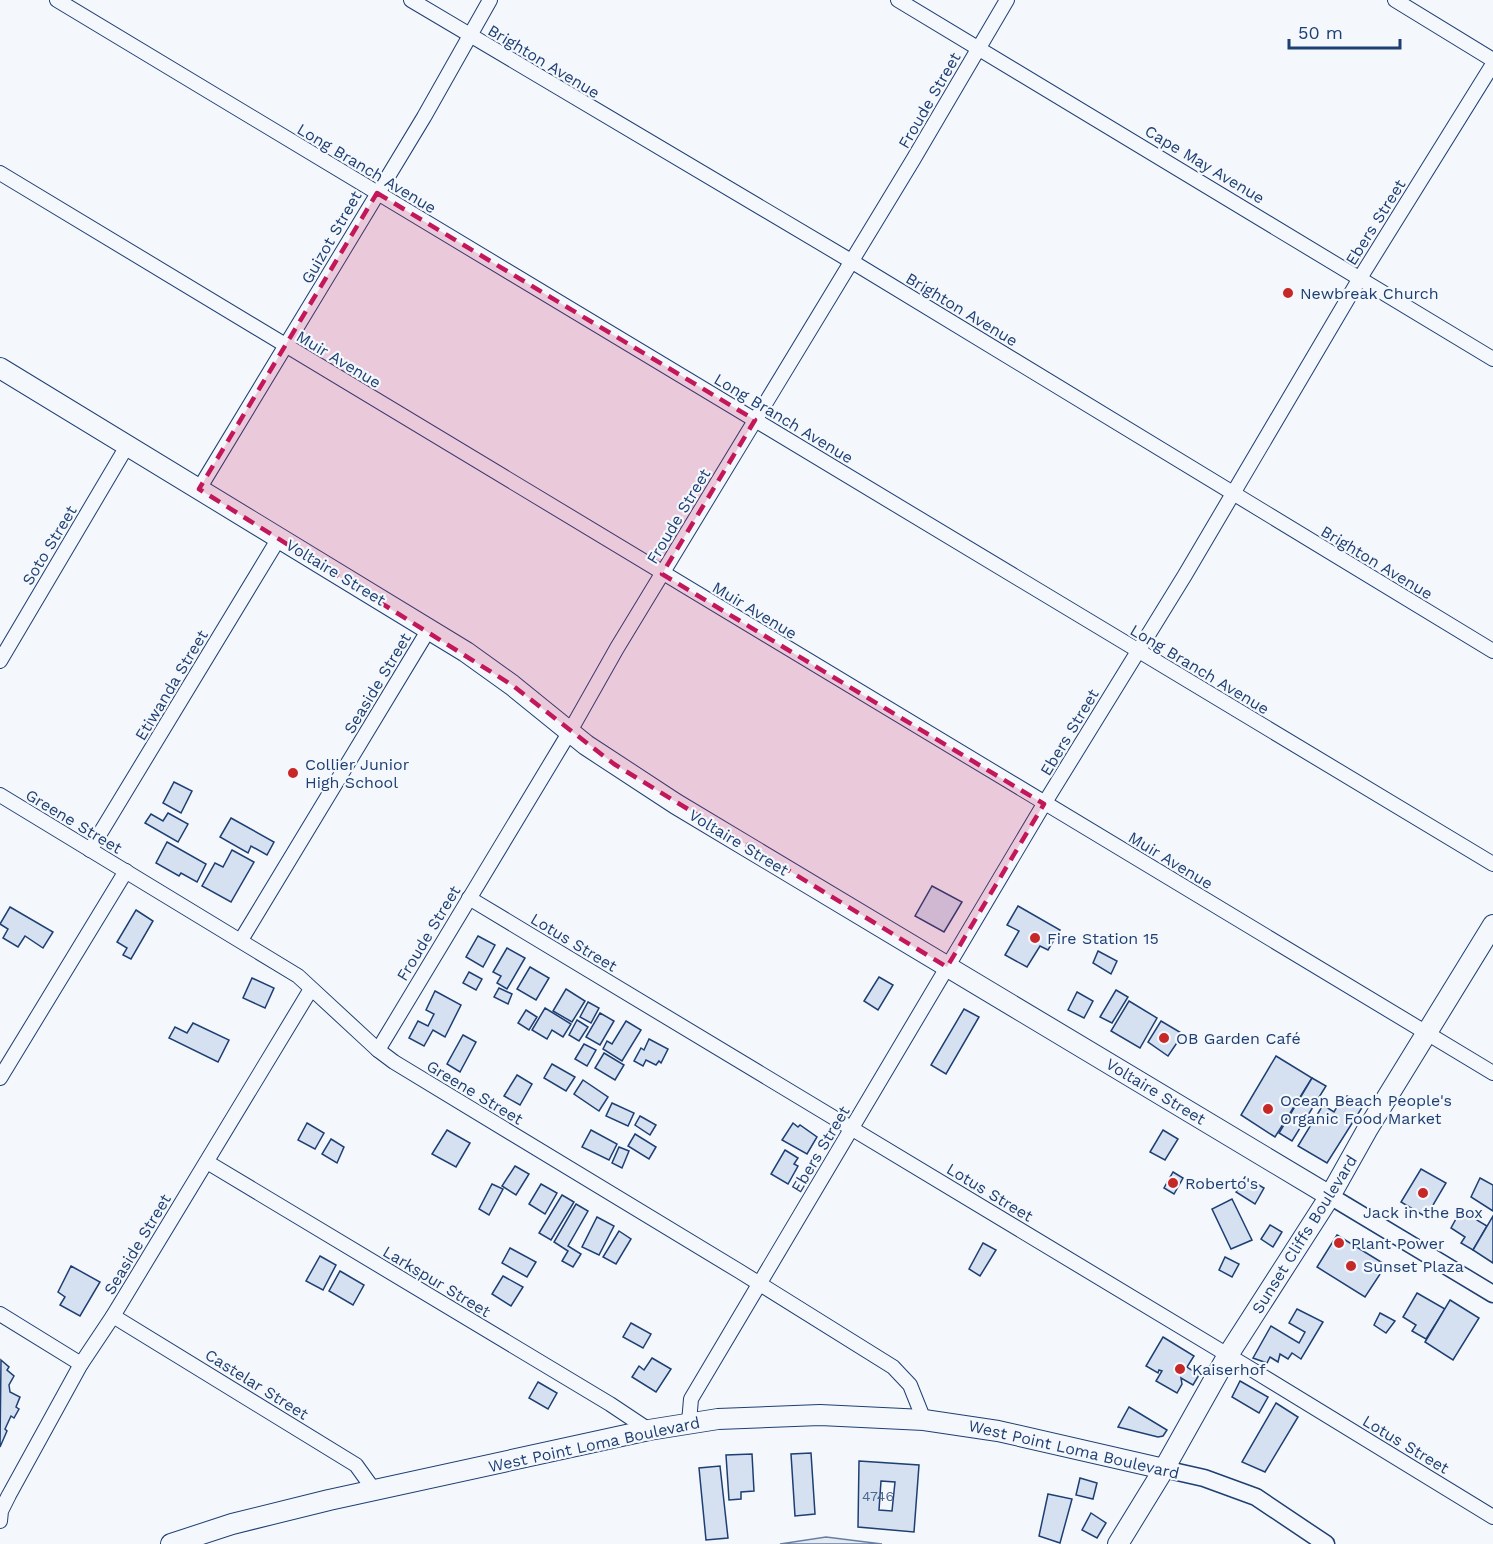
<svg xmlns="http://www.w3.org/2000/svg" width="1493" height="1544" font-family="'Work Sans',sans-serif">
	<rect width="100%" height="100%" fill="#f4f7fb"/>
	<polygon fill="#e3e9f0" stroke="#687fa3" stroke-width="1.5" points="826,1537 882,1544 780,1544"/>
	<g fill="#d5e0f0" stroke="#1d3f73" stroke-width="1.5" fill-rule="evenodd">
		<polygon points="174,782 192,791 181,813 163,803"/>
		<polygon points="168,813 188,824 178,842 145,823 151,814 163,821"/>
		<polygon points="231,818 274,842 267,855 251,846 248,853 220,837"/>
		<polygon points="167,842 206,864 197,882 181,873 179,876 156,863"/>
		<polygon points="232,850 254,862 231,902 202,886 215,863 223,867"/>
		<polygon points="932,886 962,902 944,932 915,916"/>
		<polygon points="1018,906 1060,930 1048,950 1040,946 1027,967 1005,955 1019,931 1007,925"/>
		<polygon points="10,907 53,932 43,948 25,936 18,947 3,938 8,929 0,924"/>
		<polygon points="136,910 153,921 131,959 123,955 127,948 117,942"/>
		<polygon points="478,936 495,945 483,967 466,957"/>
		<polygon points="507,948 525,958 507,989 497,983 501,976 493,972"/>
		<polygon points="1098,951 1117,961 1111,974 1093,963"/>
		<polygon points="530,967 549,978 536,1000 517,989"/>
		<polygon points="469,972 482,979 476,990 463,983"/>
		<polygon points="879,977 893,985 878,1010 864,1001"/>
		<polygon points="252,978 274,988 265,1008 243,998"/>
		<polygon points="499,988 512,994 508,1004 494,997"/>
		<polygon points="566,989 585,1001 572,1022 553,1011"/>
		<polygon points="1116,990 1128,997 1112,1023 1100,1017"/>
		<polygon points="435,991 461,1005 445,1037 433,1030 424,1046 409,1038 418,1021 428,1026 434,1014 426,1010"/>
		<polygon points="1077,992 1093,1001 1084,1018 1068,1010"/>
		<polygon points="1129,1001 1157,1018 1140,1048 1111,1031"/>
		<polygon points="588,1002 599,1008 591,1023 580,1017"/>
		<polygon points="545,1008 571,1024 563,1037 552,1030 547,1039 532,1030"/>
		<polygon points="964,1009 979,1017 946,1074 931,1065"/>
		<polygon points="526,1010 537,1017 529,1030 518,1023"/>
		<polygon points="600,1013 614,1021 600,1045 586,1037"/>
		<polygon points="577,1020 588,1027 579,1041 569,1035"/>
		<polygon points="626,1021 641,1030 622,1061 603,1049 607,1041 612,1044"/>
		<polygon points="1161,1021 1183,1034 1168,1056 1148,1042"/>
		<polygon points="193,1023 229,1040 218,1062 169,1038 175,1027 187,1033"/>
		<polygon points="463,1035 476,1042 460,1072 447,1064"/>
		<polygon points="649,1039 668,1049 661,1063 659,1061 656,1065 646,1060 643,1066 634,1061 641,1048 644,1050"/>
		<polygon points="584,1044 596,1050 587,1066 575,1059"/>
		<polygon points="604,1053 624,1065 615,1080 595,1068"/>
		<polygon points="1276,1056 1312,1078 1275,1137 1241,1115"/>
		<polygon points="552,1064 575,1077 566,1091 544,1078"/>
		<polygon points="517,1075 532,1084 520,1105 504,1096"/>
		<polygon points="1312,1078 1326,1086 1292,1141 1279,1133"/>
		<polygon points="583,1080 608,1097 599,1111 574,1094"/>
		<polygon points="1347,1096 1363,1106 1327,1163 1298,1146 1323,1105 1334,1112 1341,1100 1344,1102"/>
		<polygon points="612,1103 634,1113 628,1126 606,1116"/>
		<polygon points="640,1116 656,1125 650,1135 635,1125"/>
		<polygon points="307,1123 324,1133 315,1149 298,1140"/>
		<polygon points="793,1123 798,1127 800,1125 817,1137 807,1154 782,1140"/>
		<polygon points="447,1130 470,1143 456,1167 432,1154"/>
		<polygon points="591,1130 617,1144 609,1160 582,1147"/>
		<polygon points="1163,1130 1178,1139 1165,1160 1150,1152"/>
		<polygon points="635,1134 656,1147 649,1159 628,1146"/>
		<polygon points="331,1139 344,1147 337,1163 322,1154"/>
		<polygon points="619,1147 629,1151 622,1168 612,1163"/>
		<polygon points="785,1150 798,1158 794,1164 798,1166 788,1184 771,1174"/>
		<polygon points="515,1166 529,1174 516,1195 502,1186"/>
		<polygon points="1421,1169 1446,1183 1426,1217 1401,1202"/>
		<polygon points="1173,1172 1183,1178 1174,1194 1164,1188"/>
		<polygon points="1245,1177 1264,1188 1255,1204 1236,1192"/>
		<polygon points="1480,1178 1493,1185 1493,1211 1471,1197"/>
		<polygon points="492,1184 503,1189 489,1215 479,1209"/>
		<polygon points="541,1184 557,1193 545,1214 529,1204"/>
		<polygon points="562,1195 574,1202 551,1240 539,1233"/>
		<polygon points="1232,1199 1252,1240 1231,1249 1212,1209"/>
		<polygon points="576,1204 588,1211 568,1246 581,1254 573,1267 562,1261 568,1251 554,1242"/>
		<polygon points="1462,1208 1476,1216 1475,1219 1487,1226 1473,1250 1461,1243 1465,1237 1451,1228"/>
		<polygon points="1493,1216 1493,1263 1473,1250"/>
		<polygon points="597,1217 614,1226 599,1255 582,1247"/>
		<polygon points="1270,1225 1282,1232 1273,1247 1261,1239"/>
		<polygon points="619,1231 631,1239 616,1264 603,1257"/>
		<polygon points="1337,1235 1386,1265 1365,1297 1317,1267"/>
		<polygon points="983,1243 996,1250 980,1276 969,1269"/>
		<polygon points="510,1248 536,1262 527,1277 502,1263"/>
		<polygon points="320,1256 336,1265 323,1290 306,1281"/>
		<polygon points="1225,1257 1239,1264 1232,1277 1219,1270"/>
		<polygon points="71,1266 100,1282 80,1316 60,1305 65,1297 58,1292"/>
		<polygon points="340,1271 364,1285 353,1305 329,1291"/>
		<polygon points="503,1276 523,1287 511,1306 492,1294"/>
		<polygon points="1417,1293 1445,1309 1426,1339 1412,1331 1416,1325 1403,1317"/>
		<polygon points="1450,1300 1479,1318 1453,1360 1425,1342"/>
		<polygon points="1297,1309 1323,1322 1301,1359 1292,1353 1288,1359 1280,1354 1278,1362 1270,1357 1267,1363 1253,1358 1271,1326 1299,1343 1305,1332 1289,1323"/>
		<polygon points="1380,1313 1395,1321 1386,1333 1374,1325"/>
		<polygon points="631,1323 651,1334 643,1348 623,1337"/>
		<polygon points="1163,1337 1194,1356 1187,1367 1199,1375 1193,1385 1181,1378 1182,1384 1177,1393 1156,1381 1162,1371 1159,1370 1158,1373 1146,1366"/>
		<polygon points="652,1358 671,1369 656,1392 632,1377 639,1366 644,1370"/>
		<polygon points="1,1360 9,1367 7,1370 14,1376 9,1385 10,1392 20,1397 16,1407 19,1409 14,1418 11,1416 5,1429 7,1431 0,1447"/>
		<polygon points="1240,1381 1268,1397 1259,1413 1232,1397"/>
		<polygon points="538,1382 557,1393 548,1409 529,1398"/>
		<polygon points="1276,1403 1298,1417 1265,1472 1242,1462"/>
		<polygon points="1129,1407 1167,1430 1163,1436 1158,1437 1118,1427"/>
		<polygon points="811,1453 815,1514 795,1516 791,1454"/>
		<polygon points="752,1454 754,1491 741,1492 741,1499 729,1500 726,1455"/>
		<path d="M859,1461L919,1465L914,1532L858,1527ZM881,1481L895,1482L892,1511L879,1510Z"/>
		<polygon points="720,1466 728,1538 706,1540 699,1468"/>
		<polygon points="1080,1478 1097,1483 1093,1499 1076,1495"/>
		<polygon points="1048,1494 1072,1499 1060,1543 1039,1536"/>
		<polygon points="1091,1513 1106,1523 1097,1538 1082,1530"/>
	</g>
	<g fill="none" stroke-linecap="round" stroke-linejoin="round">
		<defs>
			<g id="minor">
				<polyline points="57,0 1493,864"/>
				<polyline points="411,0 851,261 1493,651"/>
				<polyline points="898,0 1493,359"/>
				<polyline points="1395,0 1493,60"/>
				<polyline points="0,173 1493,1073"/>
				<polyline points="199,489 424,117 490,0"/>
				<polyline points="0,661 127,446"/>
				<polyline points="0,795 298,976 378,1050 394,1062 739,1271 893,1367 910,1385 924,1420"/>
				<polyline points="90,850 279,538"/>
				<polyline points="469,898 1251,1369 1493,1517"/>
				<polyline points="241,940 429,629"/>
				<polyline points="378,1050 569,733 617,648 913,160 1007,0"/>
				<polyline points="0,1078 126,871"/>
				<polyline points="207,1162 610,1404 649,1430"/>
				<polyline points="0,1314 81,1364"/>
				<polyline points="113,1316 356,1465 374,1490"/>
				<polyline points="689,1422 691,1399 1044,804 1185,575 1360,278 1493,64"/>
				<polyline points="0,1521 1,1511 9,1495 81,1364 113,1316 311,989"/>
			</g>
			<g id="tertiary">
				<polyline points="1330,1196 1493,1294"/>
				<polyline points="1164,1469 1204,1478 1256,1497 1326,1544"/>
			</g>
			<g id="secondary">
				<polyline points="0,368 466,652 512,685 586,745 676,804 1330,1196"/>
				<polyline points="171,1544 232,1524 329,1500 649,1430 718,1419 820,1415 924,1420 998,1431 1164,1469"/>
				<polyline points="1118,1544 1164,1469 1228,1355 1330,1196 1367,1130 1493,925"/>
			</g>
		</defs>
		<use href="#minor" stroke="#1d3f73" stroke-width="16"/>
		<use href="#tertiary" stroke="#1d3f73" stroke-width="19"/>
		<use href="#secondary" stroke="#1d3f73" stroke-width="22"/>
		<use href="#minor" stroke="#f4f7fb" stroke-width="14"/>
		<use href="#tertiary" stroke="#f4f7fb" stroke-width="16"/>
		<use href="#secondary" stroke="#f4f7fb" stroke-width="20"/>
	</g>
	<path fill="#c2185b" fill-opacity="0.2" stroke="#c2185b" stroke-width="4.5" stroke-dasharray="12 8" stroke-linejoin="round" d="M377,193L755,420L662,574L1044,804L947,967L614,764L512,685L199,489Z"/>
	<g fill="#c62828" stroke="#f4f7fb" stroke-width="2">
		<circle cx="1288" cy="293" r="6"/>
		<circle cx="293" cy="773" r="6"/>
		<circle cx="1035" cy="938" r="6"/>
		<circle cx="1164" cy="1038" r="6"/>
		<circle cx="1268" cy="1109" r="6"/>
		<circle cx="1173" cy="1183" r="6"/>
		<circle cx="1423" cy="1193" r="6"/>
		<circle cx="1339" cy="1243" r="6"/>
		<circle cx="1351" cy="1266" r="6"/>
		<circle cx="1180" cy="1369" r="6"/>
	</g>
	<g text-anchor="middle" stroke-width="4.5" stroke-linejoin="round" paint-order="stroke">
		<g font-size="14" fill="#4b6792">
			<text x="878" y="1501">4746</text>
		</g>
		<g font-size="16" fill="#1d3f73" stroke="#f4f7fb">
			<text transform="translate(544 61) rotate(31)" y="6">Brighton Avenue</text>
			<text transform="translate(929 100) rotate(-60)" y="6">Froude Street</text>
			<text transform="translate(1205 164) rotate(31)" y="6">Cape May Avenue</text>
			<text transform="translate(367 168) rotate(31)" y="6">Long Branch Avenue</text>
			<text transform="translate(1375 222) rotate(-58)" y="6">Ebers Street</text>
			<text transform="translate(331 237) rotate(-60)" y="6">Guizot Street</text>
			<text transform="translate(962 309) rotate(31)" y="6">Brighton Avenue</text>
			<text transform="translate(339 359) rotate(31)" y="6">Muir Avenue</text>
			<text transform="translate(784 418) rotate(31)" y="6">Long Branch Avenue</text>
			<text transform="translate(678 516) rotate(-59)" y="6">Froude Street</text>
			<text transform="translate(49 545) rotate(-59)" y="6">Soto Street</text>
			<text transform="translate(1377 562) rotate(31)" y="6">Brighton Avenue</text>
			<text transform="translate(336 572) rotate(31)" y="6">Voltaire Street</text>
			<text transform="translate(755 610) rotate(31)" y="6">Muir Avenue</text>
			<text transform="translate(1200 669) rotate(31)" y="6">Long Branch Avenue</text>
			<text transform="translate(377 683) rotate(-59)" y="6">Seaside Street</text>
			<text transform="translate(171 685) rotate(-59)" y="6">Etiwanda Street</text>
			<text transform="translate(1069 732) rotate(-59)" y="6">Ebers Street</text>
			<text transform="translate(74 821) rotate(31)" y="6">Greene Street</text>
			<text transform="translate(739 842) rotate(31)" y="6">Voltaire Street</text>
			<text transform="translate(1171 860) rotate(31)" y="6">Muir Avenue</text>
			<text transform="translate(428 933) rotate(-59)" y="6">Froude Street</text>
			<text transform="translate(574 942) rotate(31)" y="6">Lotus Street</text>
			<text transform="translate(1156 1091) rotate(31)" y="6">Voltaire Street</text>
			<text transform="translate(475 1092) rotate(31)" y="6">Greene Street</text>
			<text transform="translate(820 1149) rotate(-59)" y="6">Ebers Street</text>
			<text transform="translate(990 1192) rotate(31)" y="6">Lotus Street</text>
			<text transform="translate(1304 1234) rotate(-58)" y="6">Sunset Cliffs Boulevard</text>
			<text transform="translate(137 1244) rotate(-59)" y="6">Seaside Street</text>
			<text transform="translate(437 1281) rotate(31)" y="6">Larkspur Street</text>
			<text transform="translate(257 1384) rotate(32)" y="6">Castelar Street</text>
			<text transform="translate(594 1444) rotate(-12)" y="6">West Point Loma Boulevard</text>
			<text transform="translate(1406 1444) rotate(31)" y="6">Lotus Street</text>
			<text transform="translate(1074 1449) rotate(13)" y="6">West Point Loma Boulevard</text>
		</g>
		<g font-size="16" fill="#1d3f73" stroke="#f4f7fb" text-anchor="start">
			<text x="1300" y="299">Newbreak Church</text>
			<text x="305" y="770">Collier Junior<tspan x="305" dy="18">High School</tspan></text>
			<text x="1047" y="944">Fire Station 15</text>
			<text x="1176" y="1044">OB Garden Café</text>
			<text x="1280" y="1106">Ocean Beach People's<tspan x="1280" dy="18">Organic Food Market</tspan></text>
			<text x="1185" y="1189">Roberto's</text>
			<text x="1423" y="1218" text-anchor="middle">Jack in the Box</text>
			<text x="1351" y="1249">Plant Power</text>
			<text x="1363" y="1272">Sunset Plaza</text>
			<text x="1192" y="1375">Kaiserhof</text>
		</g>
	</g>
	<path d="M1289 39v9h111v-9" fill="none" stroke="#1d3f73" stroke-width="3"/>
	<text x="1298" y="39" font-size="18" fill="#1d3f73" stroke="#f4f7fb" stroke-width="4.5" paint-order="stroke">50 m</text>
</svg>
